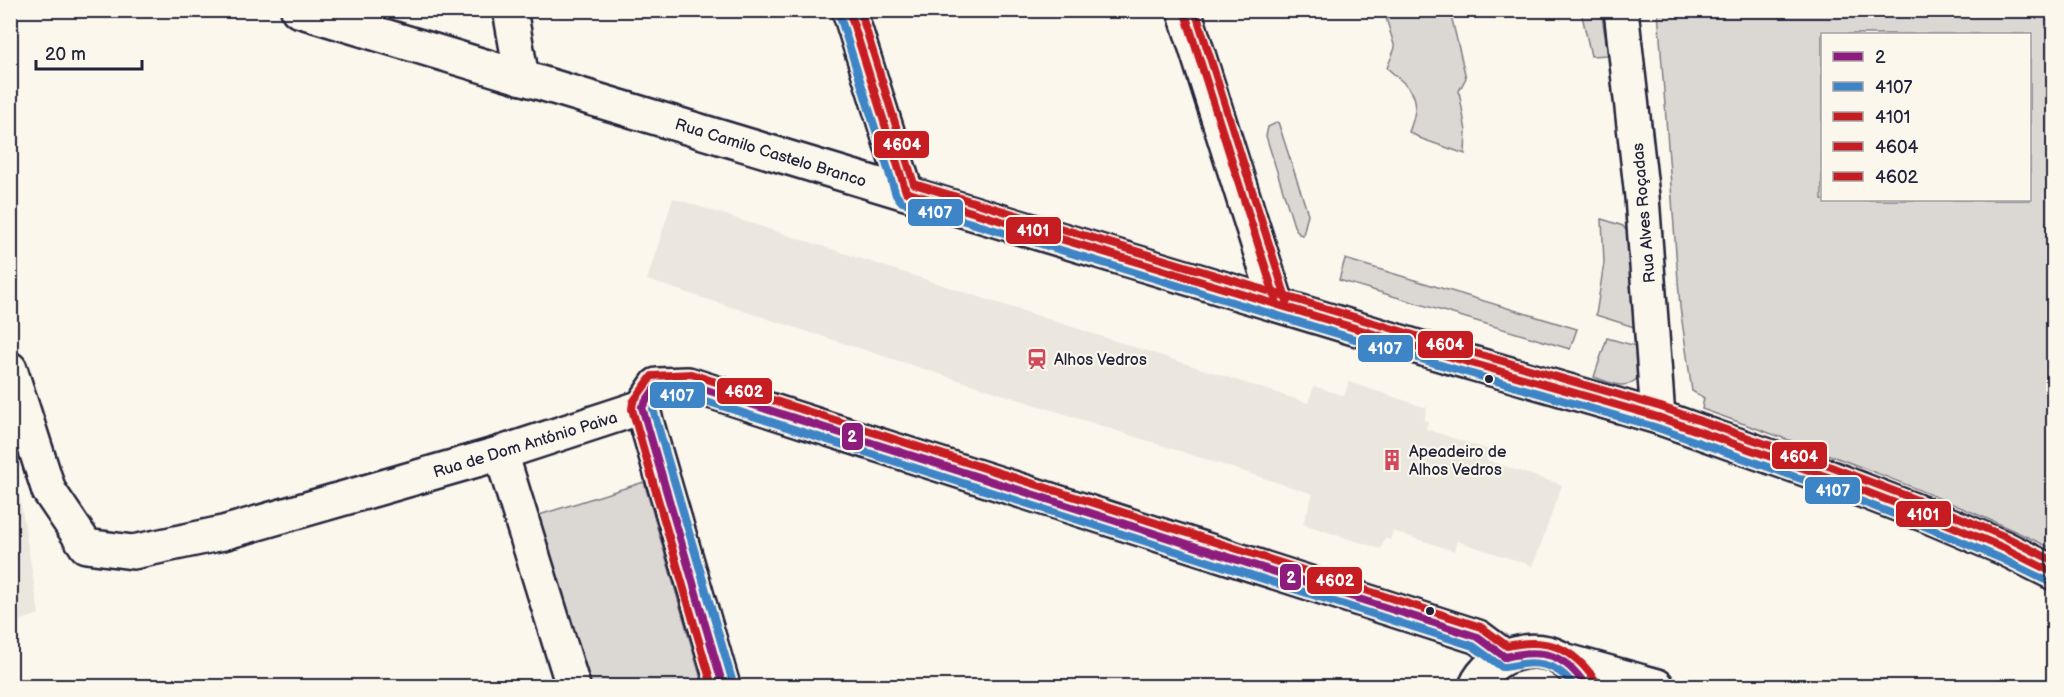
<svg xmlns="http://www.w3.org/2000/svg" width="2064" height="697" font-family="'Balsamiq Sans',sans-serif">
	<rect width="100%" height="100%" fill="#fbf7ec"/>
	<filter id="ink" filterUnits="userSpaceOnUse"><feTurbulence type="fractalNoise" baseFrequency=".0167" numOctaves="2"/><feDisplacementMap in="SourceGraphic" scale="12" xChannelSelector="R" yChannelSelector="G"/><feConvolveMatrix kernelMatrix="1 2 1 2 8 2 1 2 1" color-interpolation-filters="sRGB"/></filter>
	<g filter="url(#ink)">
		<g fill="#ebe7df">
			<polygon points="673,198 1308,403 1314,386 1344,396 1349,382 1427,408 1424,420 1428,421 1426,429 1489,450 1486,460 1562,485 1533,566 1457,541 1454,551 1393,531 1390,540 1385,538 1381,549 1340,536 1303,524 1313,494 647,280"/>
			<polygon points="11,443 39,614 11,624 10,624"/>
		</g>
		<g fill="#dbd8d3" stroke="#7e7d87" stroke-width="1.5" fill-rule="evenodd">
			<path d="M1384,11H1450L1466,78L1459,91L1466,131L1465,154L1422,139L1409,132C1423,95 1414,92 1387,68L1395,48Z"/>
			<polygon points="1581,11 1601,11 1608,55 1591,56"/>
			<path d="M1658,11H2053V549C1939,494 1821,451 1702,409L1704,398L1692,391L1680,307ZM2030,34V200H1822V34Z"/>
			<polygon points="1278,122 1308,214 1303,235 1299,234 1294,226 1266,136 1268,127"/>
			<polygon points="1602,219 1623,226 1628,233 1634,327 1596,315 1604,263"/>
			<polygon points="1345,259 1577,329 1570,349 1339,280"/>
			<path d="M1607,338L1636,346L1638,377C1627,392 1609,382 1594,377Z"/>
			<polygon points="644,482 703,686 589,686 536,516"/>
		</g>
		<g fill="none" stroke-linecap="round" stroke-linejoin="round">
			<defs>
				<g id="street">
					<polyline points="298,10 1437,353 1658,417 1828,477 1926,515 2004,548 2054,573"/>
					<polyline points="510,10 522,78"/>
					<polyline points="849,10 906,192"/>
					<polyline points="1184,10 1277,304"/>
					<polyline points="1621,10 1642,197 1658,417"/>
					<polyline points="10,369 49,491 86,546 133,552 223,533 501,453 642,407 657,385 688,384 1478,637 1505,657"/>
					<polyline points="642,407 723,686"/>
					<polyline points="501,453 573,686"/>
					<polyline points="1563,660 1657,686"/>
					<path d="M1476,686C1490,655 1535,640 1565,661C1574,668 1580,676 1586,686"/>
				</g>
			</defs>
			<use href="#street" stroke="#22223b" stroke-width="38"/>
			<use href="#street" stroke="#fbf7ec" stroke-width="33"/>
			<defs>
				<g id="bus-1">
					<polyline points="642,407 657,385 688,384 1478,637 1505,657"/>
					<polyline points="642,407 723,686"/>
					<path d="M1505,657C1542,648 1564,653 1586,686"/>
				</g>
				<g id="bus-2">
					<polyline points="839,13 896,195 902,202 1434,363 1655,427 1824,487 1922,525 2000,558 2049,582"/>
					<path d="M733,683L653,409L663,395H687L1473,646L1502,667C1509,667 1515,665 1522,664C1544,661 1561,668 1574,686"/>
				</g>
				<g id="bus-3">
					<polyline points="849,10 906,192 1437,353 1658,417 1828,477 1926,515 2004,548 2054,573"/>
					<polyline points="1184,10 1277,304"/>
				</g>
				<g id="bus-4">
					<polyline points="860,10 914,184 1440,343 1661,407 1831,467 1930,505 2008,538 2054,561"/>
					<polyline points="1195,10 1287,301"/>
				</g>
				<path id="bus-5" d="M712,686L632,409L633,402L652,376L691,374L1481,627L1507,646C1547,637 1572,647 1595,680"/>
			</defs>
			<use href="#bus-1" stroke="#fbf7ec" stroke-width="12"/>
			<use href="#bus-2" stroke="#fbf7ec" stroke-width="12"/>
			<use href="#bus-3" stroke="#fbf7ec" stroke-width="12"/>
			<use href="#bus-4" stroke="#fbf7ec" stroke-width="12"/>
			<use href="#bus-5" stroke="#fbf7ec" stroke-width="12"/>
			<use href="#bus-1" stroke="#8e1c7d" stroke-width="8"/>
			<use href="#bus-2" stroke="#3d85c6" stroke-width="8"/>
			<use href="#bus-3" stroke="#c61d23" stroke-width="8"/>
			<use href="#bus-4" stroke="#c61d23" stroke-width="8"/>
			<use href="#bus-5" stroke="#c61d23" stroke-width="8"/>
		</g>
	</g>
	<defs>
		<symbol id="station-bare" viewBox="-9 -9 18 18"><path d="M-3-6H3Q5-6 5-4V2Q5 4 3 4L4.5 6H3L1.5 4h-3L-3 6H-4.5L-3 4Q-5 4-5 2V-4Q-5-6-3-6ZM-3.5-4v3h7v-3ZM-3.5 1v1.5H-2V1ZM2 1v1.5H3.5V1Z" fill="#d1495b" stroke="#fbf7ec" stroke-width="2.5" paint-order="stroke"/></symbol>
		<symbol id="building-bare" viewBox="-9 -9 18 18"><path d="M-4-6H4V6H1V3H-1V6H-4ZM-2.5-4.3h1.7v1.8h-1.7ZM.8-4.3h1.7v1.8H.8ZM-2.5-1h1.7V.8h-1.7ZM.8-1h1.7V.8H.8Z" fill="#d1495b" stroke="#fbf7ec" stroke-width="2.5" paint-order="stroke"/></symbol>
	</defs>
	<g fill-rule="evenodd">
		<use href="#station-bare" x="1022" y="344" width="30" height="30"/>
		<use href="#building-bare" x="1377" y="445" width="30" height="30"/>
	</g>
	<g fill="#22223b" stroke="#fbf7ec" stroke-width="2">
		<circle cx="1489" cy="379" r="5"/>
		<circle cx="1430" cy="611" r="5"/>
	</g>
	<g text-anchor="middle" stroke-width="4.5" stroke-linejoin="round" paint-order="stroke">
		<g font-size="16" fill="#22223b" stroke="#fbf7ec">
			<text transform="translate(771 152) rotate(17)" y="6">Rua Camilo Castelo Branco</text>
			<text transform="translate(1643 213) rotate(-95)" y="6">Rua Alves Roçadas</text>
			<text transform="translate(525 444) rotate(-17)" y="6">Rua de Dom António Paiva</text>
		</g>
		<g font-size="16" fill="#22223b" stroke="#fbf7ec" text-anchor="start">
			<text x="1054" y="365">Alhos Vedros</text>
			<text x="1409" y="457">Apeadeiro de<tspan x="1409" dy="18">Alhos Vedros</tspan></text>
		</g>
	</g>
	<g stroke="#fbf7ec" stroke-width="2">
		<rect x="873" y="130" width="57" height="29" rx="6" fill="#c61d23"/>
		<rect x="907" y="198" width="57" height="29" rx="6" fill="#3d85c6"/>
		<rect x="1005" y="216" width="57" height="29" rx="6" fill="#c61d23"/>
		<rect x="1417" y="330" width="57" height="29" rx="6" fill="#c61d23"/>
		<rect x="1357" y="334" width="57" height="29" rx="6" fill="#3d85c6"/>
		<rect x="716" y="377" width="57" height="28" rx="6" fill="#c61d23"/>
		<rect x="649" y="381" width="57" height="28" rx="6" fill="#3d85c6"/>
		<rect x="841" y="422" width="23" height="29" rx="6" fill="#8e1c7d"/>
		<rect x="1771" y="441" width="57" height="29" rx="6" fill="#c61d23"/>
		<rect x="1804" y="476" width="57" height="29" rx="6" fill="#3d85c6"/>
		<rect x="1895" y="500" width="57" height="28" rx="6" fill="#c61d23"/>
		<rect x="1279" y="563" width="23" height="28" rx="6" fill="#8e1c7d"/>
		<rect x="1306" y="566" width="57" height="29" rx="6" fill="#c61d23"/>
	</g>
	<g font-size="16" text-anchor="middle" font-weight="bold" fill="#fff">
		<text x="902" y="150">4604</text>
		<text x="935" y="218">4107</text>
		<text x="1033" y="236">4101</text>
		<text x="1445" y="350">4604</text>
		<text x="1385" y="354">4107</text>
		<text x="744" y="397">4602</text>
		<text x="677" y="401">4107</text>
		<text x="852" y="442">2</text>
		<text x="1799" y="462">4604</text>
		<text x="1833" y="496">4107</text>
		<text x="1923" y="520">4101</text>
		<text x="1291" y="583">2</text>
		<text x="1335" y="586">4602</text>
	</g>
	<rect width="2064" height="697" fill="none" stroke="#fbf7ec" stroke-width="36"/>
	<rect x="18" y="18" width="2028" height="661" fill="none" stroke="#22223b" stroke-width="2" filter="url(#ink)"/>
	<rect x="1821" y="33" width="210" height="168" fill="#fbf7ec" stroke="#a4a2a5" stroke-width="1.5"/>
	<rect x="1833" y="52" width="30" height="9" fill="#8e1c7d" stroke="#a4a2a5" stroke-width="1.5"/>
	<text x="1875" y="63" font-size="18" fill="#22223b">2</text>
	<rect x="1833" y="82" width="30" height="9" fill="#3d85c6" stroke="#a4a2a5" stroke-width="1.5"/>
	<text x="1875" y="93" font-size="18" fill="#22223b">4107</text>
	<rect x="1833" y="112" width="30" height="9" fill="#c61d23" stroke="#a4a2a5" stroke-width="1.5"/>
	<text x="1875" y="123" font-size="18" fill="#22223b">4101</text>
	<rect x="1833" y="142" width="30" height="9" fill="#c61d23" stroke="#a4a2a5" stroke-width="1.5"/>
	<text x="1875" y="153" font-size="18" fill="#22223b">4604</text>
	<rect x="1833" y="172" width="30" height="9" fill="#c61d23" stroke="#a4a2a5" stroke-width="1.5"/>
	<text x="1875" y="183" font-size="18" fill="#22223b">4602</text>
	<path d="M36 60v9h106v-9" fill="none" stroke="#22223b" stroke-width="3"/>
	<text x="45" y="60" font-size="18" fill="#22223b" stroke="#fbf7ec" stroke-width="4.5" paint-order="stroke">20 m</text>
</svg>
